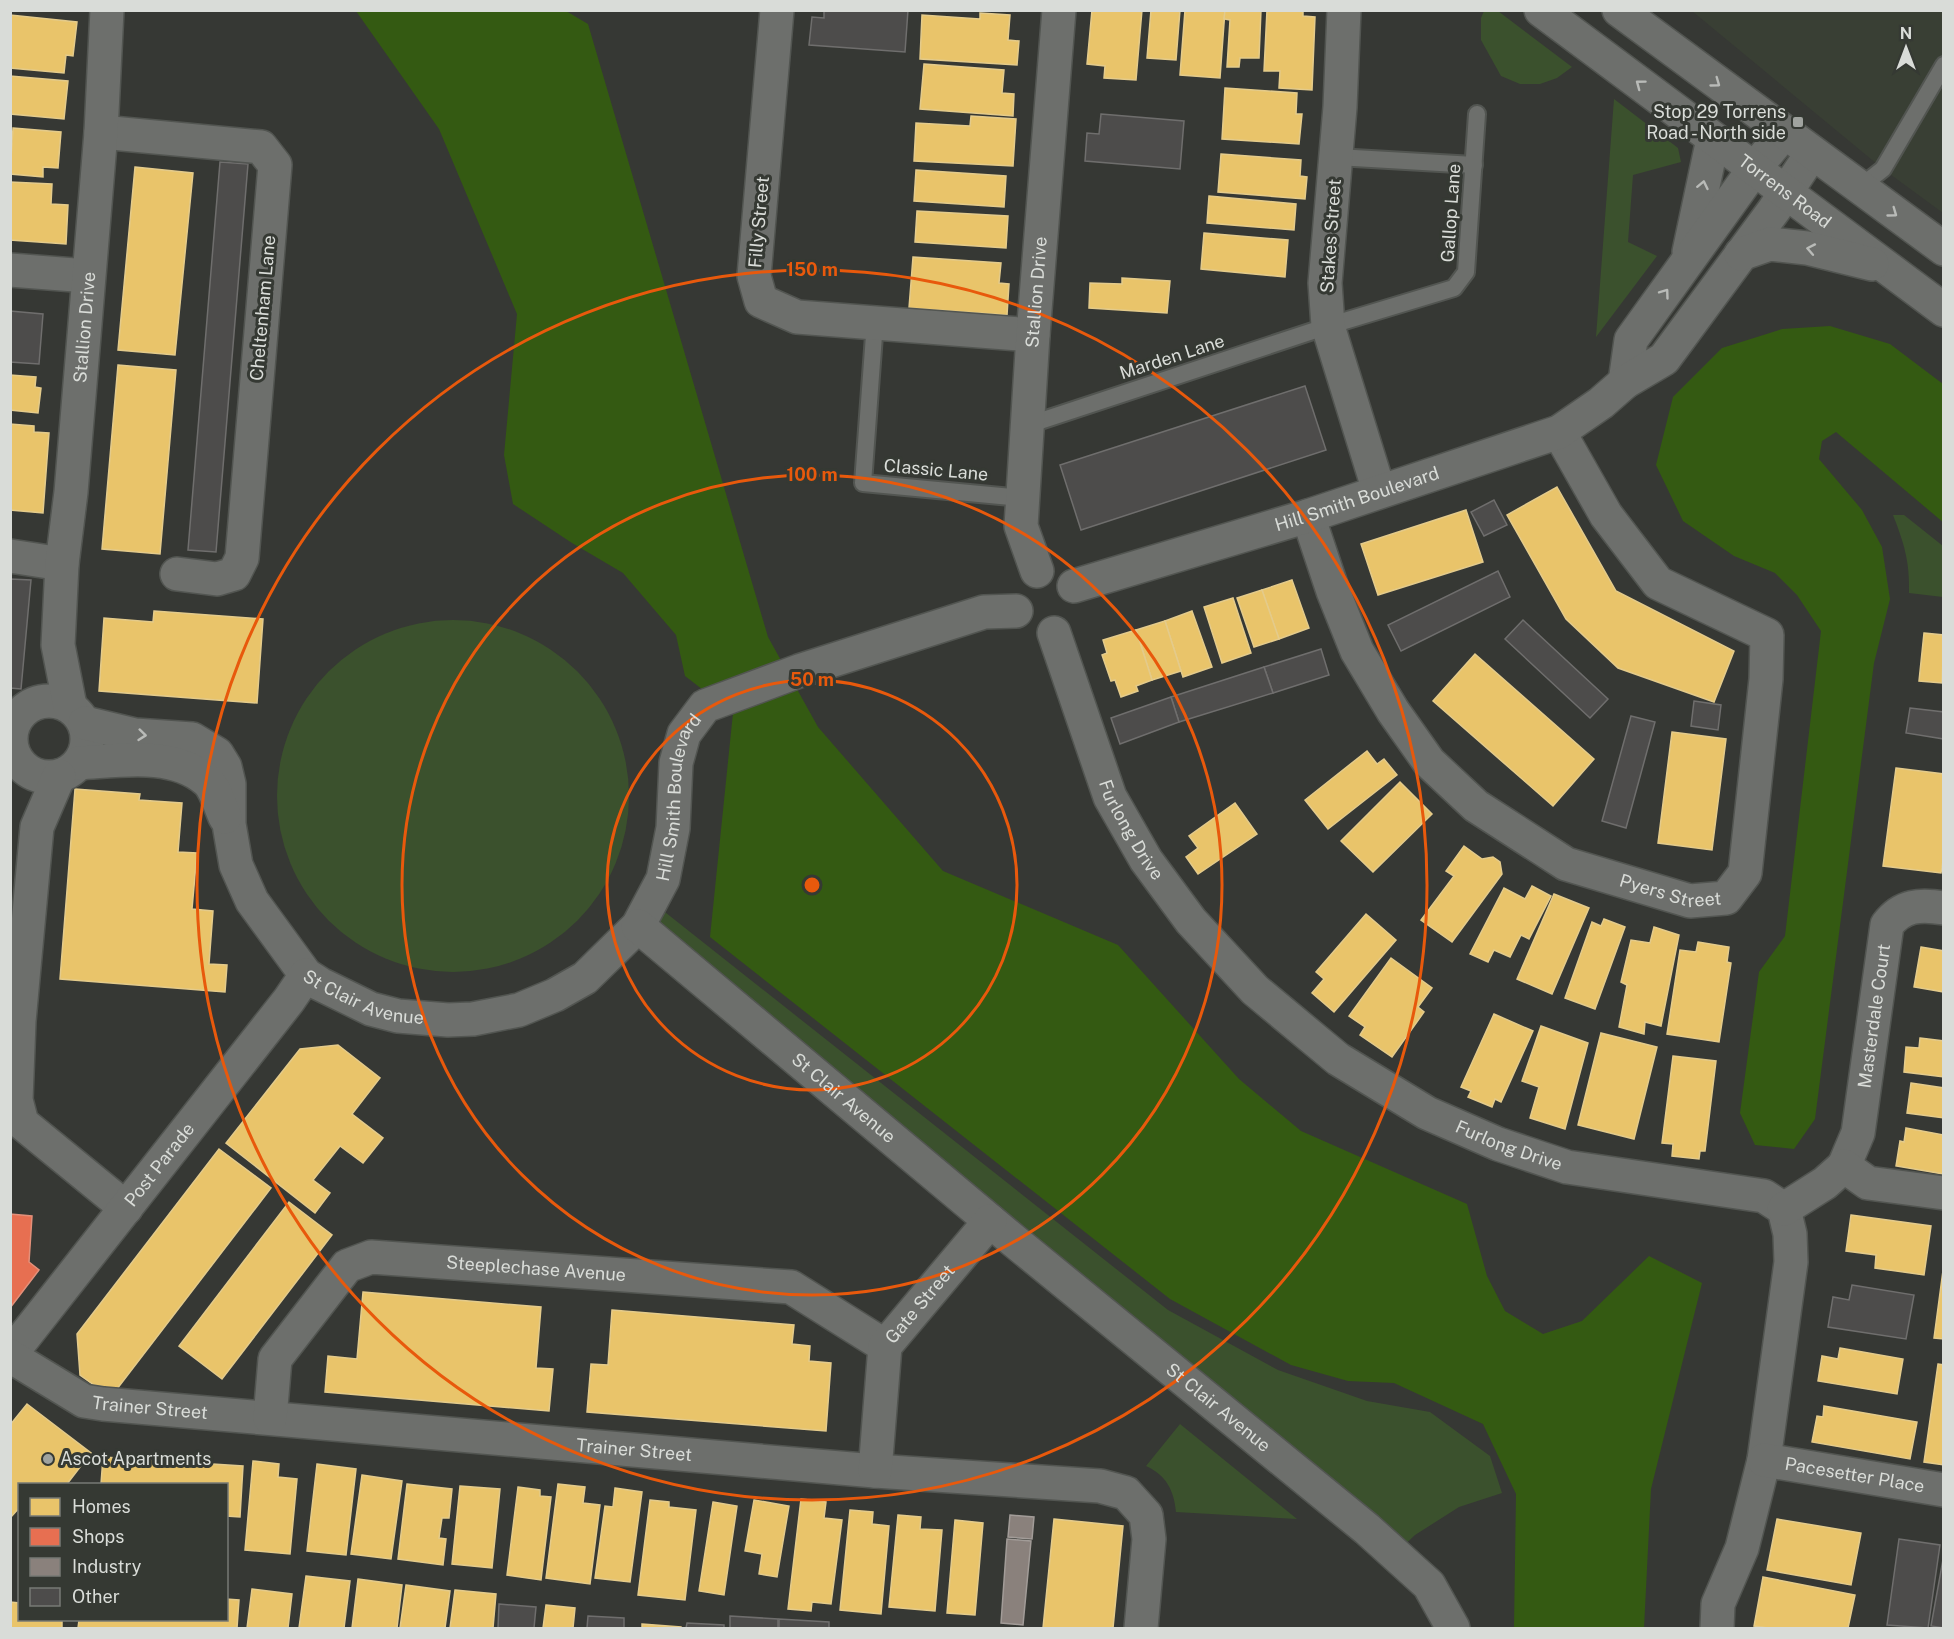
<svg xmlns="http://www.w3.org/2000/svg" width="1954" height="1639" font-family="'Public Sans',sans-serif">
	<rect width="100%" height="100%" fill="#363834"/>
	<polygon fill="#393f34" points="1692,11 1943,11 1943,213 1883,169"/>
	<g fill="#3b512d">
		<polygon points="1484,11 1498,11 1572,67 1557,78 1540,84 1520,84 1501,76 1481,40 1481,18"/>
		<polygon points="1614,99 1678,148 1681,162 1633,175 1628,242 1657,256 1596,337"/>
		<path d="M1893,515H1904L1943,546V597L1909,593C1910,562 1904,543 1893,515Z"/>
		<circle cx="453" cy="796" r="176"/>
		<polygon points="651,901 1168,1310 1278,1370 1367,1401 1430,1412 1490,1456 1502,1493 1459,1507 1415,1535 1395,1554 638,926"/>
		<path d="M1180,1424L1297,1519L1176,1512C1174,1490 1166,1475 1146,1466Z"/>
	</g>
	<g fill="#345a12">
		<polygon points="356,11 566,11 588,24 768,637 818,727 943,871 1118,945 1239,1079 1301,1131 1467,1204 1487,1276 1505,1311 1543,1334 1582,1321 1649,1256 1702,1283 1651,1489 1644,1628 1514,1628 1516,1494 1483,1424 1394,1383 1348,1381 1291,1365 1170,1299 710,937 733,713 685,676 676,635 623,573 572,543 513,504 504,455 517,314 439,129"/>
		<polygon points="1830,326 1890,344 1943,384 1944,523 1836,432 1822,441 1819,459 1862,510 1882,547 1890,599 1874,663 1815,1119 1794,1149 1755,1145 1740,1113 1759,972 1785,936 1821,631 1797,595 1775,573 1734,556 1683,521 1656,465 1673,397 1722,348 1782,329"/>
	</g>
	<g fill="#e9c46a" stroke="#e4cb8b" stroke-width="1.5">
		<polygon points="1092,10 1142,10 1136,80 1104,78 1105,66 1087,64"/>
		<polygon points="1151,10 1180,10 1176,60 1147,58"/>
		<polygon points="1185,10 1225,10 1220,78 1180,75"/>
		<polygon points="1225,10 1261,10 1259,58 1240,58 1239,67 1227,67 1230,20 1224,19"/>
		<polygon points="1267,10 1303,10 1303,16 1315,17 1312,90 1279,88 1280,71 1264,71"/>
		<polygon points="980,13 1010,15 1008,40 1019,41 1017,65 920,59 922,15 980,19"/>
		<polygon points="10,15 77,22 73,56 66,55 64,73 10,68"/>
		<polygon points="924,64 1004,70 1002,93 1014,94 1013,116 920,109"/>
		<polygon points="10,76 68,81 64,119 10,114"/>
		<polygon points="1225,88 1297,93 1296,114 1302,114 1299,144 1222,139"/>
		<polygon points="971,116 1016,119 1013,166 914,161 916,123 970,126"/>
		<polygon points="13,128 61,132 58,168 43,167 43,177 10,174"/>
		<polygon points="1221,154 1301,160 1300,176 1307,177 1305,199 1218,192"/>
		<polygon points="135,167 193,173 175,355 118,350"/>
		<polygon points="916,170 1006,176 1004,207 914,201"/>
		<polygon points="10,182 52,184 51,204 68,205 66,244 10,240"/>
		<polygon points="1209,196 1296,204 1294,230 1207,223"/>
		<polygon points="917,211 1008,216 1006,248 915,242"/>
		<polygon points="1204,233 1288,240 1285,277 1201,269"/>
		<polygon points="913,257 1001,263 999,283 1009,284 1007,315 909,308"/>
		<polygon points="1122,278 1170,281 1167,313 1089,308 1090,283 1122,284"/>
		<polygon points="118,365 176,370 160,554 102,549"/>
		<polygon points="10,375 36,377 35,387 41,388 38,413 10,410"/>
		<polygon points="10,424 34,426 34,432 49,433 43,513 10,510"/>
		<polygon points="1557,487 1616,591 1734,651 1714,702 1618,668 1566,619 1507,515"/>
		<polygon points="1466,510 1483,562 1378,595 1361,544"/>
		<polygon points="1292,580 1309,628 1279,639 1262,590"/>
		<polygon points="1262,590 1279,639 1254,647 1237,598"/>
		<polygon points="1233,598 1251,653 1222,663 1204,607"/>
		<polygon points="154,611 263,619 257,703 99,691 104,618 153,622"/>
		<polygon points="1192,611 1212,667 1183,677 1165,621"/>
		<polygon points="1165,621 1181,671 1152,680 1136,630"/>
		<polygon points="1136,630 1152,680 1136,686 1138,691 1121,697 1115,680 1111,681 1102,655 1107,653 1103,640"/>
		<polygon points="1924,633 1944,635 1942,683 1919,681"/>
		<polygon points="1475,654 1594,759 1553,806 1433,701"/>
		<polygon points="1672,732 1726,739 1712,850 1658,843"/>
		<polygon points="1367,751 1377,764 1384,759 1397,775 1328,829 1305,800"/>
		<polygon points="1896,768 1944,774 1944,855 1941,873 1883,866"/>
		<polygon points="1400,782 1432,814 1373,872 1341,841"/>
		<polygon points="75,789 140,794 139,800 182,803 178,852 197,853 192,909 213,911 209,964 227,965 225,992 60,979"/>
		<polygon points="1235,803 1257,834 1198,874 1186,857 1198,848 1189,836"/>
		<polygon points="1464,846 1482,859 1493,857 1500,862 1502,874 1452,942 1421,920 1454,876 1446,871"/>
		<polygon points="1532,886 1551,896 1529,939 1521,935 1510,957 1494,950 1488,962 1470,954 1504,888 1525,899"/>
		<polygon points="1554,894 1589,908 1552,994 1517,979"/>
		<polygon points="1366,914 1396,940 1334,1012 1312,993 1324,979 1316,972"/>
		<polygon points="1604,919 1625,927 1595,1009 1565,998 1592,922 1601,926"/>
		<polygon points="1654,927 1679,935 1661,1026 1645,1022 1644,1034 1619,1027 1627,985 1621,982 1631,940 1650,943"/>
		<polygon points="1698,942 1729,947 1727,962 1731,963 1719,1042 1667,1034 1680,950 1696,952"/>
		<polygon points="1921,947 1944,951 1944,992 1914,987"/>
		<polygon points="1391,958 1432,988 1418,1007 1424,1012 1392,1057 1360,1035 1365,1027 1349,1016"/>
		<polygon points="1494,1014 1533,1031 1501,1102 1495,1099 1492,1107 1468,1097 1471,1091 1461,1087"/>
		<polygon points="1541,1026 1588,1043 1565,1129 1530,1118 1539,1087 1522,1081"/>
		<polygon points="1601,1033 1657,1047 1634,1139 1578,1125"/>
		<polygon points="1920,1038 1944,1041 1944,1077 1904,1072 1906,1047 1919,1048"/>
		<polygon points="338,1045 380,1078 352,1114 383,1138 363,1163 340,1146 313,1180 330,1193 315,1213 226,1143 300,1049"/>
		<polygon points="1673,1056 1716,1061 1705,1151 1700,1151 1699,1159 1672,1156 1673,1144 1662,1143"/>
		<polygon points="1911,1083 1944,1088 1944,1118 1907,1113"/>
		<polygon points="1906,1128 1944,1135 1944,1174 1896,1166 1900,1141 1904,1142"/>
		<polygon points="219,1149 271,1188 117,1389 94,1385 80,1375 77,1334"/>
		<polygon points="289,1202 332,1235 222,1379 179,1346"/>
		<polygon points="1851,1215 1931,1226 1924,1275 1875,1268 1876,1255 1846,1251"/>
		<polygon points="1944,1263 1944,1339 1934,1338"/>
		<polygon points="363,1292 541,1307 536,1368 553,1369 549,1411 325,1392 328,1356 357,1359"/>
		<polygon points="612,1310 794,1325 792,1344 810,1346 809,1361 831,1363 826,1431 587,1412 591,1364 608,1365"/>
		<polygon points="1840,1348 1903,1359 1897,1394 1818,1381 1822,1356 1838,1359"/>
		<polygon points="1938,1364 1944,1365 1944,1465 1924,1462"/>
		<polygon points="27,1404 91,1453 67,1484 20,1484 20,1507 10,1518 10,1425"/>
		<polygon points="1824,1406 1917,1422 1910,1459 1812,1442 1817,1416 1823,1417"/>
		<polygon points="103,1457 243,1466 240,1517 226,1516 226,1484 101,1484"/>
		<polygon points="253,1461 279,1464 278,1477 297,1479 290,1554 245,1550"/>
		<polygon points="317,1464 356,1469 346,1555 307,1551"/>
		<polygon points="362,1475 402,1481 391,1559 351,1554"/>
		<polygon points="407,1484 452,1489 449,1518 442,1518 439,1538 446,1539 443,1565 398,1559"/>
		<polygon points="558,1484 585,1487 583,1503 600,1505 590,1584 546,1578"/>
		<polygon points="460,1486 500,1489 492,1568 452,1564"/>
		<polygon points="518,1487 540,1490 540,1496 551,1497 541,1580 507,1575"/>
		<polygon points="615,1488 642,1492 630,1582 595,1578 605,1506 613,1507"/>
		<polygon points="801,1499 826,1502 824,1518 842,1520 831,1604 812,1602 811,1611 788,1609"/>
		<polygon points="650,1500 669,1502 669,1507 696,1510 685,1600 638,1595"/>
		<polygon points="754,1500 789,1506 777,1577 759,1574 762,1554 745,1551"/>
		<polygon points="713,1502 737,1506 724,1595 699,1591"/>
		<polygon points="850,1510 873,1512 872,1524 889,1526 881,1614 840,1610"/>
		<polygon points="898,1515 921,1517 920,1529 942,1530 935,1611 889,1607"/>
		<polygon points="1054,1519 1123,1526 1113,1628 1043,1628"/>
		<polygon points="1777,1519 1861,1533 1851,1585 1767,1570"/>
		<polygon points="955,1520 983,1523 975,1615 947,1613"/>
		<polygon points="306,1576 350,1581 344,1628 299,1628"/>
		<polygon points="1763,1577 1855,1595 1848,1628 1768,1628 1754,1626"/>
		<polygon points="358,1579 402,1585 397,1628 352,1628"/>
		<polygon points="406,1585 450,1591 445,1628 400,1628"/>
		<polygon points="252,1589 292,1594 288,1628 247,1628"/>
		<polygon points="455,1590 496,1594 493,1628 450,1628"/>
		<polygon points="226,1599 239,1600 237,1628 78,1628 79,1620 226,1620"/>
		<polygon points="10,1602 20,1603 20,1620 62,1620 62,1628 10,1628"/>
		<polygon points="546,1605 575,1608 573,1628 543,1628"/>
		<polygon points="642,1624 681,1627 681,1628 642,1628"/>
	</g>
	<polygon fill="#e76f51" stroke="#e3907a" stroke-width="1.5" points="10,1214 32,1216 29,1262 39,1270 10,1308"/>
	<g fill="#8a817c" stroke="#a29c98" stroke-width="1.5">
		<polygon points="1010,1515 1034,1517 1032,1539 1008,1537"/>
		<polygon points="1007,1539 1031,1541 1023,1625 1001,1623"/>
	</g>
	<g fill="#4d4c4b" stroke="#6f6e6d" stroke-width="1.5">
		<polygon points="824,10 908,10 905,52 809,45 812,17 824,18"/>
		<polygon points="1101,114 1184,121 1180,169 1085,161 1087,133 1099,134"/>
		<polygon points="220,162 248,164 216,552 188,550"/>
		<polygon points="10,311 43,314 39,364 10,362"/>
		<polygon points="1305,386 1326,450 1081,530 1060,465"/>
		<polygon points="1494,500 1507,525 1484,536 1471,512"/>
		<polygon points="1498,571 1510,597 1401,651 1388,625"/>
		<polygon points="10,579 31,580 21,689 10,688"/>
		<polygon points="1523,620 1608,699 1590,718 1505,639"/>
		<polygon points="1321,649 1329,675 1273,693 1264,667"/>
		<polygon points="1264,667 1273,693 1179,722 1171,697"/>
		<polygon points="1171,697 1179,722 1120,744 1111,718"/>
		<polygon points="1694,701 1721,705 1718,730 1691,726"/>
		<polygon points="1910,708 1944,712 1944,739 1906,733"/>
		<polygon points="1631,716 1655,722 1626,828 1602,821"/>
		<polygon points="1852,1285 1914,1295 1906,1339 1828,1327 1833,1297 1849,1300"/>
		<polygon points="1899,1539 1940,1545 1928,1628 1887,1625"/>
		<polygon points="1944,1554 1944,1628 1931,1626"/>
		<polygon points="499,1604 536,1607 534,1628 498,1628"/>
		<polygon points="588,1616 624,1618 624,1628 587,1628"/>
		<polygon points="730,1616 778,1619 778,1628 730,1628"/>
		<polygon points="779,1619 829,1622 829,1628 779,1628"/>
		<polygon points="687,1623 724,1625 724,1628 686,1628"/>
	</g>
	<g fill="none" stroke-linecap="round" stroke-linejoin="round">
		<defs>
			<g id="lane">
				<polyline points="1337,157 1474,165"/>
				<polyline points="1859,188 1883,169 1944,65"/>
				<polyline points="875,322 863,483 1022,498"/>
				<polyline points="1028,425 1328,326 1454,288 1466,272 1477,114"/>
			</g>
			<g id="street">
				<polyline points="777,10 754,276 761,301 797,317 1033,335"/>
				<polyline points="1344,10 1340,107 1325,283 1328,326 1379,491"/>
				<polyline points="101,132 261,147 275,165 242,558 234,574 217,579 177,574"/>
				<polyline points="1689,252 1713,139"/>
				<polyline points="10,270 88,276"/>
				<polyline points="1625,382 1631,340 1754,169 1784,133"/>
				<path id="s1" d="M1308,516L1333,591L1357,651L1393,711L1429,762L1476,806L1566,864L1690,901L1726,898L1745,873L1766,679L1767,635L1658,583L1606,515L1559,432"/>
				<polyline points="10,556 62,564"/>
				<path id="s2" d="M1037,571L1021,526L1033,335L1059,10"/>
				<path id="s3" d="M1074,586L1308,516L1559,432L1601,403L1625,382L1664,359L1774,210L1812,153"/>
				<path id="s4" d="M1054,633L1110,797L1146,860L1191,921L1255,990L1338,1059L1427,1113L1498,1144L1567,1167L1764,1196L1784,1209L1790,1234L1791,1262L1764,1460L1742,1548L1718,1604L1717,1628"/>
				<circle cx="49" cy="739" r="38"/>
				<path id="s5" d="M70,706L58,645L62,564L71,492L101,132L107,10"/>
				<path id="s6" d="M85,723L135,735L192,739L217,754L225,767L229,784V824L236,865L252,901L306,975L320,984L371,1009L398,1016L448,1020L473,1019L519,1010L555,995L585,978L638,926L663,879L673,828L676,763L684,734L705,706L799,671L984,612L1016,611"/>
				<path d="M79,763C119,761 172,751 206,780C215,787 220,806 225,817"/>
				<polyline points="59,776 37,827 19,1021 16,1100 22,1123 126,1208"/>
				<path id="s7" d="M638,926L1013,1240L1367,1529L1429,1585L1453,1628"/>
				<path id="s8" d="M1844,1166L1858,1133L1887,925C1902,905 1920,904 1944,908"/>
				<polyline points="1784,1209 1825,1183 1844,1166 1868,1183 1944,1193"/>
				<path id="s9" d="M10,1355L289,1000L306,975"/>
				<path id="s10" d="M10,1356L84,1401L103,1404L875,1471L1100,1486L1126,1493L1146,1515L1149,1539L1141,1628"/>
				<path id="s11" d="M270,1418L275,1359L347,1266L371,1257L791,1287L885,1346"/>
				<path id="s12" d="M1764,1460L1944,1490"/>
				<path id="s13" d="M875,1471L885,1346L990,1221"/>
			</g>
			<g id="secondary">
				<path id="s14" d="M1541,10L1944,310"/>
				<polyline points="1619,10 1944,249"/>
				<polyline points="1741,254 1770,244 1807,248 1872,264"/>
			</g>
		</defs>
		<use href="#lane" stroke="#525551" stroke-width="20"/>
		<use href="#street" stroke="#525551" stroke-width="36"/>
		<use href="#secondary" stroke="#525551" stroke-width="36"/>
		<use href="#lane" stroke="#6d6f6c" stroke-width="16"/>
		<use href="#street" stroke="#6d6f6c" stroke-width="33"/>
		<use href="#secondary" stroke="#6d6f6c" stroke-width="33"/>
	</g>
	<defs><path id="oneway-chevron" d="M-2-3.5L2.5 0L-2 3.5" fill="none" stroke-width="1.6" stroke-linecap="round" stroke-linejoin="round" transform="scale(1.5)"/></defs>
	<g stroke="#b9bbb8">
		<use href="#oneway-chevron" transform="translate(1716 83) rotate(36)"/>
		<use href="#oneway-chevron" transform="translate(1640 84) rotate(-143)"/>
		<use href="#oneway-chevron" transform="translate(1703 185) rotate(-78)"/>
		<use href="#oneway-chevron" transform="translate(1893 213) rotate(36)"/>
		<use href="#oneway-chevron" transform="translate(1811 249) rotate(-169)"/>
		<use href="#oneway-chevron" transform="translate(1665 293) rotate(-54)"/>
		<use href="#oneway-chevron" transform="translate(142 735) rotate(6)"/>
	</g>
	<g fill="none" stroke="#e8590c" stroke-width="3">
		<circle cx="812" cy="885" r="205"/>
		<circle cx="812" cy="885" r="410"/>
		<circle cx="812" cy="885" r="615"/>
	</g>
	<g fill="#a0a39f" stroke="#353933" stroke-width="2">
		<rect x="1792" y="116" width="12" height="12" rx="3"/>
		<circle cx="48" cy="1459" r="6"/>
	</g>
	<g text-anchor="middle" stroke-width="6" stroke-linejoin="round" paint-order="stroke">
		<g font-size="18" fill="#d9dcd8" stroke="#353933" text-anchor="end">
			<text x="1786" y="118">Stop 29 Torrens<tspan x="1786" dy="21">Road - North side</tspan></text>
			<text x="60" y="1465" text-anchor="start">Ascot Apartments</text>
		</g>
		<g font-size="18" fill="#d9dcd8" stroke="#353933">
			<text dy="6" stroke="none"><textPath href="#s14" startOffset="304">Torrens Road</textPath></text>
			<text transform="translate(1451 213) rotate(-86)" y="6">Gallop Lane</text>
			<text transform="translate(759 222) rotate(-85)" y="6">Filly Street</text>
			<text transform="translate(1331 236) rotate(-86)" y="6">Stakes Street</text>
			<text dy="6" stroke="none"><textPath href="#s2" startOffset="282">Stallion Drive</textPath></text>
			<text transform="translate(263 308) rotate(-85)" y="6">Cheltenham Lane</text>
			<text dy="6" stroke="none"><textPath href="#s5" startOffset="381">Stallion Drive</textPath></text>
			<text transform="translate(1172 357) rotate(-18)" y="6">Marden Lane</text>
			<text transform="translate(936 470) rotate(5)" y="6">Classic Lane</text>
			<text dy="6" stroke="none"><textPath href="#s3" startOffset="296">Hill Smith Boulevard</textPath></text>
			<text dy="6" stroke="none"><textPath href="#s6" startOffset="891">Hill Smith Boulevard</textPath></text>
			<text dy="6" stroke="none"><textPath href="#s4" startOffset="212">Furlong Drive</textPath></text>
			<text dy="6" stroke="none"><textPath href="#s1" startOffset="556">Pyers Street</textPath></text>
			<text dy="6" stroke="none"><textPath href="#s6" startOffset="446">St Clair Avenue</textPath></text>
			<text dy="6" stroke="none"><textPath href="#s8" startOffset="154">Masterdale Court</textPath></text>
			<text dy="6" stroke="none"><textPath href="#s7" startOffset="268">St Clair Avenue</textPath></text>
			<text dy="6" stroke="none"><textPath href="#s4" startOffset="716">Furlong Drive</textPath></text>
			<text dy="6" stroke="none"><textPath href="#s9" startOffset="242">Post Parade</textPath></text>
			<text dy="6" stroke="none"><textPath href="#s11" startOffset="368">Steeplechase Avenue</textPath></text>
			<text dy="6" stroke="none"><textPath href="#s13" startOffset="180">Gate Street</textPath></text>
			<text dy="6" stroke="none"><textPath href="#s10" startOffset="153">Trainer Street</textPath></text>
			<text dy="6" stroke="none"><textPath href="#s7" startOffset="754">St Clair Avenue</textPath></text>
			<text dy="6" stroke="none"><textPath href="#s10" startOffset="639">Trainer Street</textPath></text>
			<text dy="6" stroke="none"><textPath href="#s12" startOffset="92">Pacesetter Place</textPath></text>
		</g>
	</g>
	<circle cx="812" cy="885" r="9" fill="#e8590c" stroke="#353933" stroke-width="3"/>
	<g font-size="18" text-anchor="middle" font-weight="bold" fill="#e8590c" stroke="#353933" stroke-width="6" stroke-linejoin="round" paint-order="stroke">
		<text x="812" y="276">150 m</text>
		<text x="812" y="481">100 m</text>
		<text x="812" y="686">50 m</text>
	</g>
	<rect width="1954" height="1639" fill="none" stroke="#d9dcd8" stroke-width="24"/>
	<rect x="18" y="1483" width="210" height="138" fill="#353933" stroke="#777a75" stroke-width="1.5"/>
	<rect x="30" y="1498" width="30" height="18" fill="#e9c46a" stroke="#777a75" stroke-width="1.5"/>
	<text x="72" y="1513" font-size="18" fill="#d9dcd8">Homes</text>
	<rect x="30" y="1528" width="30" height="18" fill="#e76f51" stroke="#777a75" stroke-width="1.5"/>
	<text x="72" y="1543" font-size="18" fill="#d9dcd8">Shops</text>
	<rect x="30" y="1558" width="30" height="18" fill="#8a817c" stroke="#777a75" stroke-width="1.5"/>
	<text x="72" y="1573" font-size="18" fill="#d9dcd8">Industry</text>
	<rect x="30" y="1588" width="30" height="18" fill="#4d4c4b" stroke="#777a75" stroke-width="1.5"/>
	<text x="72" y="1603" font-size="18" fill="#d9dcd8">Other</text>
	<g transform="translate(1906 48)" stroke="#353933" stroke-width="4.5" paint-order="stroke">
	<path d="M0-4.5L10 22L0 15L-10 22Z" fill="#d9dcd8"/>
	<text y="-9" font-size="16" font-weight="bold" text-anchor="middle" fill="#d9dcd8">N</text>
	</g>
</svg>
